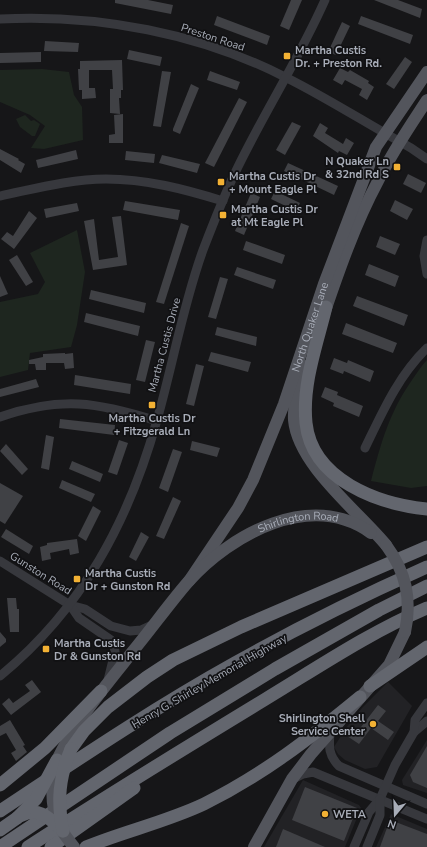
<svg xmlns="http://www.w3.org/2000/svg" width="427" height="847" font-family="'Nunito Sans',sans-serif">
	<rect width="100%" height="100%" fill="#161618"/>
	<g fill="#222225">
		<polygon points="388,682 412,706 377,767 365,769 345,760 338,754 334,747 346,728 362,708"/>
		<polygon points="427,740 427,793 403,785 402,780"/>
		<polygon points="303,780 359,805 361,808 345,847 264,847"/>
		<polygon points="391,814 427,829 427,847 376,847"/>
	</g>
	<g fill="#1e261f">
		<polygon points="42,69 69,72 74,95 82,107 83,140 44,149 31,148 45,126 30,115 0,102 0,70"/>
		<polygon points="25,115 31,121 34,120 40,124 35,136 32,136 20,127 16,119"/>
		<polygon points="77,230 85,272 77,325 71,347 30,353 28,370 0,377 0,302 38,294 45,282 30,253"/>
		<path d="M427,360V486L411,488L371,481C381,443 389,413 412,380C417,373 421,366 427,360Z"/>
	</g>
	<g fill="#404145">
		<polygon points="115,0 148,0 173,5 171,14 115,3"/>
		<polygon points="291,0 302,0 289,30 280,26"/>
		<polygon points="374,0 398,0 422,9 420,18"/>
		<polygon points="217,16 270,36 267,45 214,25"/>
		<polygon points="361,16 413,35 410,44 358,24"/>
		<polygon points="342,22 350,26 336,55 328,52"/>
		<polygon points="45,41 79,43 78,52 44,51"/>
		<polygon points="129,50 162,57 160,66 127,59"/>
		<polygon points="41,52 41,62 0,63 0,53"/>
		<polygon points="405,57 412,62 394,89 386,84"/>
		<polygon points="122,60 123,90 121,90 121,98 119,98 120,114 110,113 110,89 113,89 112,70 89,70 89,88 95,88 96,98 82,99 82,90 79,90 78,69 80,69 80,61"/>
		<polygon points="340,68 348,72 350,70 369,81 368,83 374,87 367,100 359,95 362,89 345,80 342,85 333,80"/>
		<polygon points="162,71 171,72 161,127 153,126"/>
		<polygon points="210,71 240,82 237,90 207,80"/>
		<polygon points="191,84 199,88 180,134 173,131 173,129"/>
		<polygon points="239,98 247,102 214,167 205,163"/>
		<polygon points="123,114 123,143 109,143 109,135 115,134 114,115"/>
		<polygon points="292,122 301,126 285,155 276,150"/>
		<polygon points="320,123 328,128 325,133 343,144 346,138 354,143 347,155 339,151 338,153 313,136"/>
		<polygon points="0,149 19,159 18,160 25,164 21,173 0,160"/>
		<polygon points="76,150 78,159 38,168 36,160"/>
		<polygon points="126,151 155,154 154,163 125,160"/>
		<polygon points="162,155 200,164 197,173 159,163"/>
		<polygon points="288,163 338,186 334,195 284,171"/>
		<polygon points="408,174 426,183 421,193 403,184"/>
		<polygon points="275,191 300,203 296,211 271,199"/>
		<polygon points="251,193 260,197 244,235 235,231"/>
		<polygon points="395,200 413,209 407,220 390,211"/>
		<polygon points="125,201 180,210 178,220 123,210"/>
		<polygon points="77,203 79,211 46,218 44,209"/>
		<polygon points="29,211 37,218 14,249 1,239 7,232 13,236"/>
		<polygon points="121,216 127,265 93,270 84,221 94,219 99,260 118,257 112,217"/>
		<polygon points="181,223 189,226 164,304 156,302"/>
		<polygon points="380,236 400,244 395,255 376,247"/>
		<polygon points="246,241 285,255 282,264 243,250"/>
		<polygon points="17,255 33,282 26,286 9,260"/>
		<polygon points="369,264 399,276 395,287 365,275"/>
		<polygon points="237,267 276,280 273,289 234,275"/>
		<polygon points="0,276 8,294 0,297"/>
		<polygon points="220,277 228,279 216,319 208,317"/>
		<polygon points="91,290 146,303 144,313 89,299"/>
		<polygon points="357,296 408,315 404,326 353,306"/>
		<polygon points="86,313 140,326 138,336 84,322"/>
		<polygon points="346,323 397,343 393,353 342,334"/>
		<polygon points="217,327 257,337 256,346 215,335"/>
		<polygon points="146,340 155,342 145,382 136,380"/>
		<polygon points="211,352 251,362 248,372 208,361"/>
		<polygon points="65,353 65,354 73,353 74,368 65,369 64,363 46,363 46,370 36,370 35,364 29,364 29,360 43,357 43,354"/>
		<polygon points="334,358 347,363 348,360 374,371 370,382 344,371 343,374 330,369"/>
		<polygon points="196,364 204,366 194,406 186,404"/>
		<polygon points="75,375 131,384 130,394 74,385"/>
		<polygon points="36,379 39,387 0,397 0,389"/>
		<polygon points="325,387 338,392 337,395 363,406 359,417 333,406 334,403 321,397"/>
		<polygon points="60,419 115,425 114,435 59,428"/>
		<polygon points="46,435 54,437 49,470 41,468"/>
		<polygon points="119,440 128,443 117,475 108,472"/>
		<polygon points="192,441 220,448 217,457 190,450"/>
		<polygon points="6,444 28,469 22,475 0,451"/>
		<polygon points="173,449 182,452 168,492 159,488"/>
		<polygon points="72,461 103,474 100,482 69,469"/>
		<polygon points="62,480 95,494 91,502 59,488"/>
		<polygon points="0,483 23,496 5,524 0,521"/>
		<polygon points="173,497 181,501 164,539 156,536"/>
		<polygon points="93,506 101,511 86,541 78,536"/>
		<polygon points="6,529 33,546 29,554 1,537"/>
		<polygon points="141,532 149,537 136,561 129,557"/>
		<polygon points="77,539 79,553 70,555 69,549 50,553 51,559 42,561 40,547 47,545 47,543"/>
		<polygon points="7,598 16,598 17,609 19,609 19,632 10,632"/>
		<polygon points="0,632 6,639 6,642 0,647"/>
		<polygon points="32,680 41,692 11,715 2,704 9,698 13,703 30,691 25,685"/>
		<polygon points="378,705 386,711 378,721 394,732 388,740 371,728 359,744 347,736 353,727 358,731"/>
		<polygon points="10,720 25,745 23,746 27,752 16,761 11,753 16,750 6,733 0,736 0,726"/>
		<polygon points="427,746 427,788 413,782 410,775"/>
		<polygon points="305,787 357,808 344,841 292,820"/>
		<polygon points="393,821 427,834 427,847 380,847 388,825"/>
		<polygon points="283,829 325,847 276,847"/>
	</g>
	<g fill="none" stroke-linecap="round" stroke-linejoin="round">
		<g stroke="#37383d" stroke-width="9">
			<path d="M0,19C98,14 200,33 287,78C329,99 369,125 411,148L427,159"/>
			<path d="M0,196C34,189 70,179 106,179C146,179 184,189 223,201"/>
			<polyline points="427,240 424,256 427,274"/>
			<path d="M0,417C61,396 97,402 157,421"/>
			<path d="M365,448C382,413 398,376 427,348"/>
			<polyline points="0,561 70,605 85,609 111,626 130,631 141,630 154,624"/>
			<polyline points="70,605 79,618 111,640 114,646 115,652 108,680"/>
			<path d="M0,676C82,609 129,521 157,420C173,364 183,305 203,250C213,224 223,198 235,173C263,114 299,59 325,0"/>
			<path d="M330,732C329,746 328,755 339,766L427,804"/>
			<polyline points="414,732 427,721"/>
			<polyline points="293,779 303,774 313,772 427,819"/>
			<polyline points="354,847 369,812 380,799 395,765 414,732 415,720 427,703"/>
			<polyline points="367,847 380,815 380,799"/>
		</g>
		<g stroke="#53555c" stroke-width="12">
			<path d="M323,317C339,270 355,224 378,181C392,152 410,126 427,100"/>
			<path d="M306,366C300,383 293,402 294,420C298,465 358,511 386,545"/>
			<path id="s1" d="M189,581L238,508L253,480L284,404L324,284L376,147L427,72"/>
			<path id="s2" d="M57,760C76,720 106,686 133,651C152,628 169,604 188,582C231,534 311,490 371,533"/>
			<polyline points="254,847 292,779 311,754 389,665 405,632"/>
		</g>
		<g stroke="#63666e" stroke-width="13">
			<path d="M326,307C317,344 302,384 306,423C312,480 378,504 427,509"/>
			<polyline points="370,686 427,647"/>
			<polyline points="71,749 84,731 108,707 147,677 173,660 241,627 427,547"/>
			<polyline points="0,785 45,748 101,691"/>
			<path d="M0,811C77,760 154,708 235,663C297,628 362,596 427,567"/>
			<polyline points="0,830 17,818"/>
			<polyline points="0,847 170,733 275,669 379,610 427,586"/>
			<path d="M28,847C106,796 185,748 264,700C317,668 370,632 427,608"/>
			<polyline points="51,847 134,788"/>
			<path d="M86,847C125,831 166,822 204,804C264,774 309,739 360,697"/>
		</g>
		<g stroke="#53555c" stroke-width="12">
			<path d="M386,545C406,572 412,599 405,632"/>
			<path d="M55,767C49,799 52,822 74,847"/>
		</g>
		<g stroke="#63666e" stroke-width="13">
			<path d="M20,816C40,806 49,818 63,831"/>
			<polyline points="17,818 36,799 57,760"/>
			<path d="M63,831C57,801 59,777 71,749"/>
		</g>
	</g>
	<g fill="#f2b134" stroke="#111113" stroke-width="1.5">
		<rect x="283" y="52" width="8" height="8" rx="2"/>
		<rect x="393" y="163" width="8" height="8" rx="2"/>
		<rect x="217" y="178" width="8" height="8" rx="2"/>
		<rect x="219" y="211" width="8" height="8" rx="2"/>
		<rect x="148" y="401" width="8" height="8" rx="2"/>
		<rect x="73" y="575" width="8" height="8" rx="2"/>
		<rect x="42" y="645" width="8" height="8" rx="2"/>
		<circle cx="373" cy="724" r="4"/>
		<circle cx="325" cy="814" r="4"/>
	</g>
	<g text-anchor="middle" stroke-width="3.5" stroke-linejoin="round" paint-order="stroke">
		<g font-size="11" fill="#a8adb8" stroke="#111113">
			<text transform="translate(213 37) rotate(18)" y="4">Preston Road</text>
			<text dy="4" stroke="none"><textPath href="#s1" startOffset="283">North Quaker Lane</textPath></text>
			<text transform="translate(164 345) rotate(-75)" y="4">Martha Custis Drive</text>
			<text dy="4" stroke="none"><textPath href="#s2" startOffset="351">Shirlington Road</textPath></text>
			<text transform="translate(41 573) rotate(32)" y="4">Gunston Road</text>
			<text transform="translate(209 681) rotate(-30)" y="4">Henry G. Shirley Memorial Highway</text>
		</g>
		<g font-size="11" font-weight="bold" fill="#a8adb8" stroke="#111113" text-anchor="start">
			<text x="295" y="54">Martha Custis<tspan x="295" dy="13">Dr. + Preston Rd.</tspan></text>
			<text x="389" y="165" text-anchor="end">N Quaker Ln<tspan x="389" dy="13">&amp; 32nd Rd S</tspan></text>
			<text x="229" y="180">Martha Custis Dr<tspan x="229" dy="13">+ Mount Eagle Pl</tspan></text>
			<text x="231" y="213">Martha Custis Dr<tspan x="231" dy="13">at Mt Eagle Pl</tspan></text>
			<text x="152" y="422" text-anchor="middle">Martha Custis Dr<tspan x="152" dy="13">+ Fitzgerald Ln</tspan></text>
			<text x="85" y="577">Martha Custis<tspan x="85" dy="13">Dr + Gunston Rd</tspan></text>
			<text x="54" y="647">Martha Custis<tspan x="54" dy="13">Dr &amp; Gunston Rd</tspan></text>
			<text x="365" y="722" text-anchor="end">Shirlington Shell<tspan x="365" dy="13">Service Center</tspan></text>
			<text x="333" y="818">WETA</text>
		</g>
	</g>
	<g transform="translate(395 815) rotate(199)" stroke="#111113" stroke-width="3" paint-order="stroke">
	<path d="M0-3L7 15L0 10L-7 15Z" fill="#a8adb8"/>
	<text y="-6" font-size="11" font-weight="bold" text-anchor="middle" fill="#a8adb8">N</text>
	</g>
</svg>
